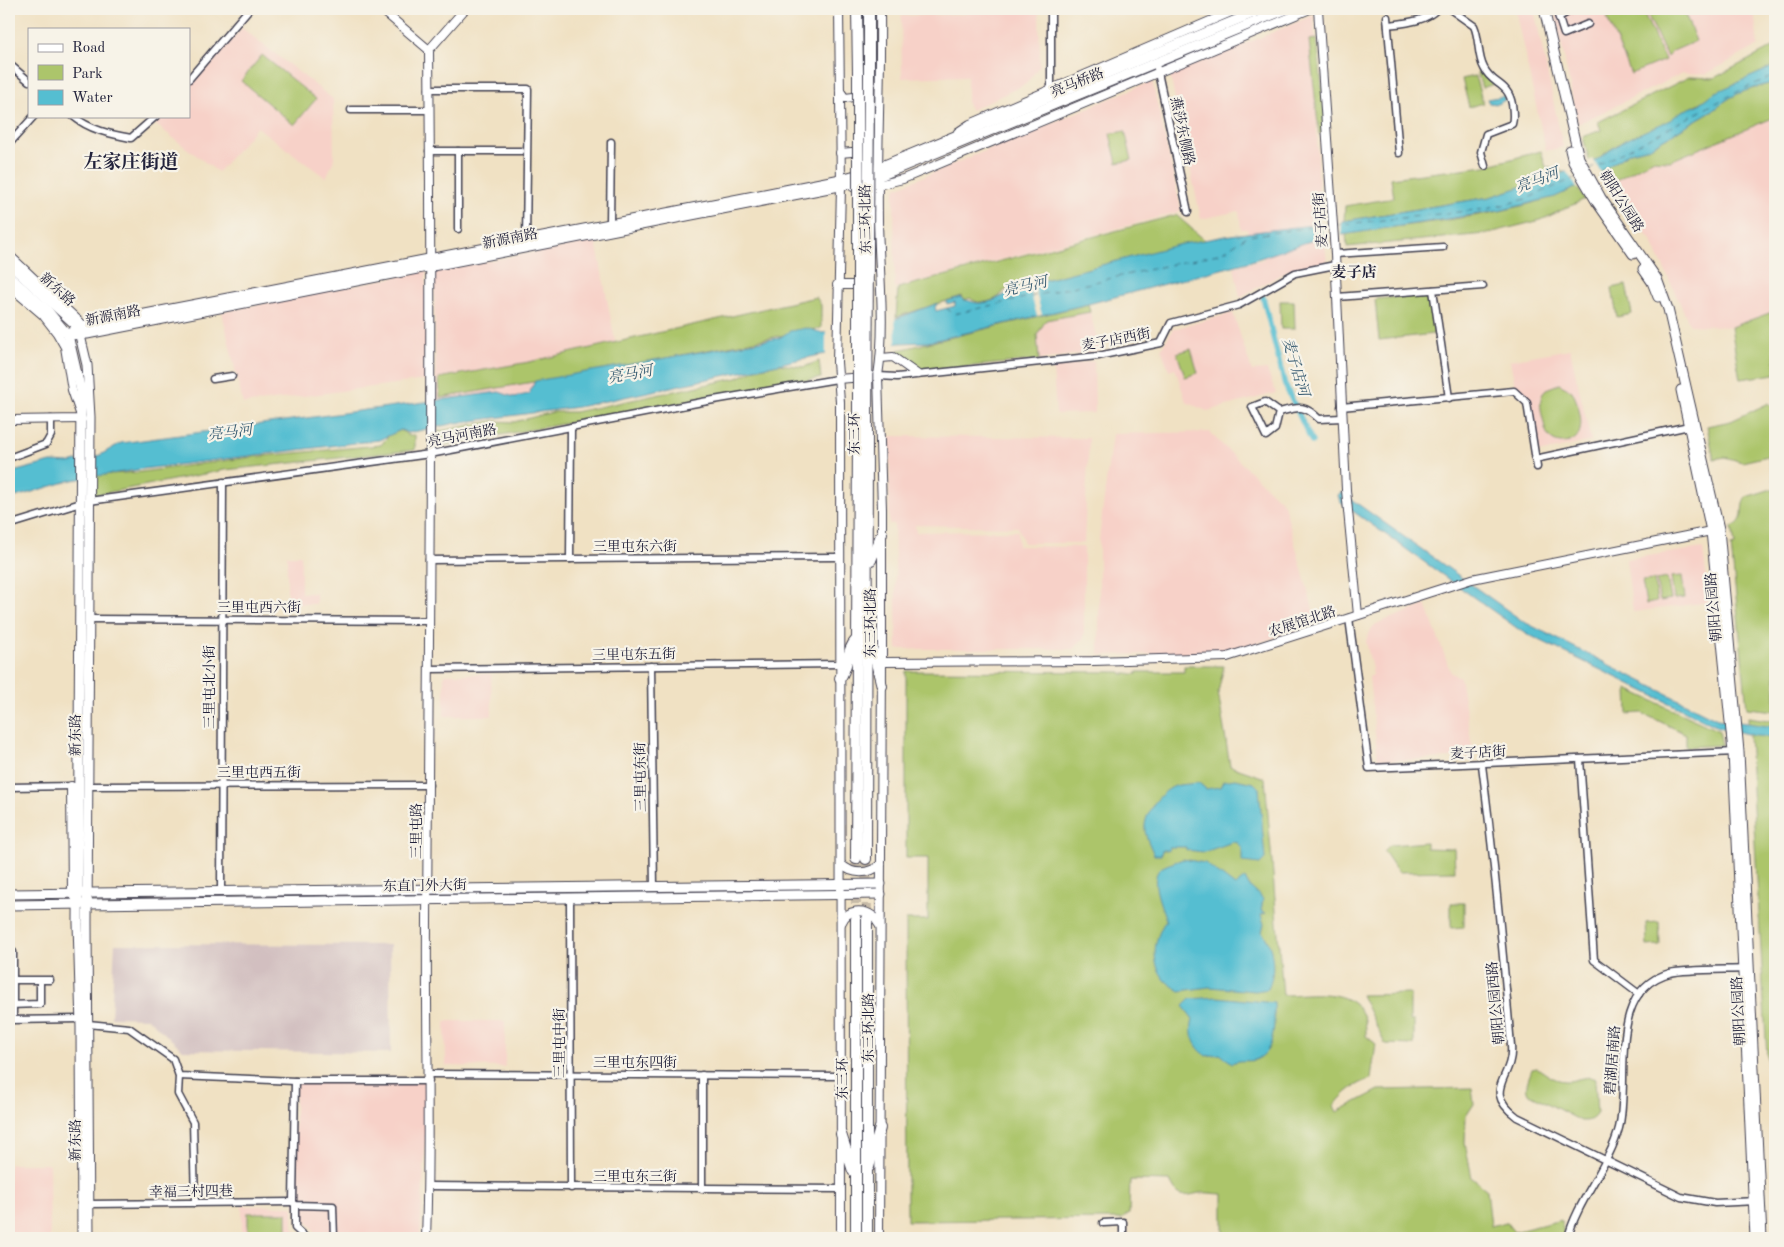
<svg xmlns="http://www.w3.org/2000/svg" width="1784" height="1247" font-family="'Old Standard TT','Noto Serif SC',serif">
	<rect width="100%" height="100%" fill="#f7f3e8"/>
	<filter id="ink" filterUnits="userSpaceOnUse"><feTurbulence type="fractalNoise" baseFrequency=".02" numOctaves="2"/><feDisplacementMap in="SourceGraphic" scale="10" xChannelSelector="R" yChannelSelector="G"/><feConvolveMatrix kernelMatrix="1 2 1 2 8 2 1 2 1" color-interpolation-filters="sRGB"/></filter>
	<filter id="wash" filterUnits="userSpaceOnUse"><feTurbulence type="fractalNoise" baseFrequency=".0096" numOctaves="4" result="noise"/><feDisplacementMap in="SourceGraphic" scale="20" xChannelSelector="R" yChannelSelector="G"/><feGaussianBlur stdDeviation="1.12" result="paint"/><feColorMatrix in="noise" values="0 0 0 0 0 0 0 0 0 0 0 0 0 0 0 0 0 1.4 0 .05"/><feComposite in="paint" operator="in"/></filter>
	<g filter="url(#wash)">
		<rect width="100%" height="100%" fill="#f0e1c3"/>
		<g fill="#f7d1c8">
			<polygon points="976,9 1039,9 1040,65 1026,84 971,110 967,104 967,76 902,78 901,16 965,14"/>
			<polygon points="1515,9 1534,9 1563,147 1546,151"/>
			<polygon points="1554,9 1754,9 1758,46 1706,74 1683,73 1578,124"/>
			<polygon points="1314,15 1319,209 1321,240 1325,246 1327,261 1287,271 1240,297 1234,267 1264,259 1260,253 1253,252 1247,229 1241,229 1239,211 1201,219 1170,75"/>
			<polygon points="242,28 333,99 334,160 326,178 257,127 218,172 155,124 162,116 189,116 189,87"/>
			<polygon points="1152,81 1181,209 1178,212 895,288 894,195 896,188"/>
			<polygon points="1775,117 1775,311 1731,327 1690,325 1651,240 1608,185 1652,160 1670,161"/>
			<polygon points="596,241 620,367 514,397 499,392 436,402 434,271"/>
			<polygon points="426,271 425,380 243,404 222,312"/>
			<polygon points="1090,312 1100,351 1039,360 1037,335 1046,320"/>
			<polygon points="1233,313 1252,371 1267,370 1276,393 1207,411 1186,402 1175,368 1169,370 1161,349 1173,329"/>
			<polygon points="1570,349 1591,441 1539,453 1530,400 1515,386 1510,360"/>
			<polygon points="1094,361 1095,413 1056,414 1053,367"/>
			<polygon points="1209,432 1284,504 1317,624 1227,653 1099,655 1099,539 1112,434"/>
			<polygon points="890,436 1089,438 1084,543 1024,543 1018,527 915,525 916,532 1018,531 1018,546 1084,547 1084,638 1073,649 897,649 894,524 889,524"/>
			<polygon points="1703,548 1709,602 1633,612 1626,559"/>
			<polygon points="287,555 301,555 301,593 316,593 316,604 287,604"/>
			<polygon points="1426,605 1451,673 1460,677 1474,757 1378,761 1369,677 1373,675 1366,641 1370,629 1378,623"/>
			<polygon points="444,674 491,674 492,716 444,716"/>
			<polygon points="445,1021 505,1021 505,1067 446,1066"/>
			<polygon points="295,1081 429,1081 420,1238 320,1238 295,1205"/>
			<polygon points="9,1164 49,1164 50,1238 9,1238"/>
			<polygon points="242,1206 293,1206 293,1228 304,1238 242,1238"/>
		</g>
		<polygon fill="#d2bfc0" points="115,944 390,945 391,1053 183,1050 147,1018 111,1017"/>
		<g fill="#acc56b" stroke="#677453">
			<polygon points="1629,9 1642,9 1665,60 1631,74 1607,18"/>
			<polygon points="1645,9 1683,9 1696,41 1673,51 1667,57"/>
			<polygon points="1317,39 1327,133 1319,134 1309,40"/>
			<path d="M1775,46V66C1739,82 1704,99 1671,120C1657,129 1640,133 1625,140C1613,147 1602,156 1590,164L1583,137L1601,130L1598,122L1689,77L1714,78Z"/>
			<polygon points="262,55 316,99 294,125 241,81"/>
			<polygon points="1482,71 1494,84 1482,88 1477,72"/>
			<polygon points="1475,76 1483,103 1469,107 1462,79"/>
			<path d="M1775,82V117L1670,161L1652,160L1613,182L1607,183L1596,174L1630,152L1650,147L1718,107C1733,92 1755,88 1775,82Z"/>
			<polygon points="1125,131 1132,160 1117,163 1110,134"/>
			<polygon points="1541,151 1546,167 1567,173 1490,197 1344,221 1345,206 1394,198 1391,178 1485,166"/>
			<path d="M1577,187L1585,199L1541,220L1485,234L1347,247L1346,233C1417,223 1512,217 1577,187Z"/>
			<path d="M1176,215L1207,242L1156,252L1005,290C998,301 980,307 970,298L964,300L962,296L896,317L898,288Z"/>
			<polygon points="1626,285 1632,314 1617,317 1612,288"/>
			<polygon points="1430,294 1434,334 1379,340 1375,299"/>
			<polygon points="816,297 821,305 821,328 620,367 440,398 439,378 529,362"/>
			<polygon points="1280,301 1294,301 1295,329 1281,329"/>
			<polygon points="1088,304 1090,312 1046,320 1037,335 1039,360 919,371 899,357 899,350"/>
			<polygon points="1775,311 1775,374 1740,379 1731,327"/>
			<polygon points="1191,349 1198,373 1185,377 1177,353"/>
			<polygon points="819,361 821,378 439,446 439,431 493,421 514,422 553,412 575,412 737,378 756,369 778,364 804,367"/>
			<path d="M1559,384L1572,391C1577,400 1583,419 1580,430C1578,443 1558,448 1549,437C1545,432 1544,422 1542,415C1540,404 1539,398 1546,389Z"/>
			<polygon points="1769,403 1771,406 1775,404 1775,484 1768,456 1742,462 1725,457 1714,459 1707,426 1731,421"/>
			<polygon points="401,430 409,436 415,435 415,450 225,470 95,495 93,475 141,472 252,457 381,445 390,434"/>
			<path d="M1775,488V711L1747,708L1731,546L1735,545L1732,527C1748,520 1738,509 1746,497Z"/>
			<polygon points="1682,576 1685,598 1674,599 1671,577"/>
			<polygon points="1667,578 1671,599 1660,601 1656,580"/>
			<polygon points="1654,580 1657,602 1646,604 1642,581"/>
			<path d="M1184,666H1224L1218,692L1230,766L1265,778L1283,995C1309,995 1351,986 1364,1017C1366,1022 1366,1030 1366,1036L1376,1044L1371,1079C1355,1084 1345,1092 1334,1106L1337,1112L1379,1090L1472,1088L1474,1104L1466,1116L1465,1143L1472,1178L1487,1190L1491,1226L1506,1222L1514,1232L1561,1220L1565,1238H1223V1194C1216,1194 1206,1192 1199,1193C1182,1197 1178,1198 1170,1181L1130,1180L1129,1213L1122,1219L907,1221L906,920H928V858H906V671L1121,672L1122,674H1137V672H1184Z"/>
			<polygon points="1627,689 1719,731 1722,745 1686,747 1686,734 1642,713 1628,714"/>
			<polygon points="1748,717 1775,721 1775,1076 1768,1076"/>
			<polygon points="1426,842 1426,848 1454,849 1455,871 1398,872 1384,851 1390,845"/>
			<polygon points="1451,903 1464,903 1464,927 1451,928"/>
			<polygon points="1659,922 1660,945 1647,946 1646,923"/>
			<polygon points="1410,994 1410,1021 1414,1021 1414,1045 1385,1044 1361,995"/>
			<path d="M1537,1068C1546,1073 1552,1080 1565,1081C1574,1082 1587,1074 1595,1079L1597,1113C1593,1120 1589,1121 1581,1121L1528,1093C1524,1086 1530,1076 1532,1069Z"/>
			<rect x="248" y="1213" width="39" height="25"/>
		</g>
		<g fill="#55bed1" stroke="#3c7086">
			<path d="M1775,66V82C1755,88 1733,92 1718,107L1650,147L1630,152L1577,187L1555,197L1499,211L1316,239L1248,262L1088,304L928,342L899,343L820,355L578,407L456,423L408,433L401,430L379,440L143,469L72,480L9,499V473L51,462L69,463L100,455L121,443L499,392L514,397L529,394L535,381L779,338L790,331L806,328L823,333L898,318L938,303L935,307L936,311L955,306V302L947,304V301L961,297L963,300C970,300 975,304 982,303C997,302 1009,291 1022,286L1177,245L1231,235L1344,221L1490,197L1590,164L1625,140L1670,120L1682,111L1698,105L1714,93Z"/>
			<polygon points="1504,96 1505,100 1497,104 1489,103 1487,99"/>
			<polygon points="1341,492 1524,622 1717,719 1775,727 1775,737 1756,736 1718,727 1521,631 1340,502 1338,495"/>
			<path d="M1235,779L1254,783L1259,788L1265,859L1260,864L1242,862V848L1238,843L1233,842L1204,852L1186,850V847H1169V850H1162L1161,855H1154C1150,845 1144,835 1145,825C1147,809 1163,788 1179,785C1186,784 1192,784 1199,783L1206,789L1220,787L1223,781Z"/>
			<path d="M1183,859L1205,863L1235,886L1245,878L1249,886L1263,899L1261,911L1266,913L1261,915L1264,924L1262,932C1274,947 1276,972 1268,989L1255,991L1209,987L1180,991C1174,987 1165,982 1162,976C1150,958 1155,937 1166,920C1162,907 1148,878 1161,868C1167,864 1176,862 1183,859Z"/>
			<path d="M1217,997L1274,1003C1274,1021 1277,1052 1255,1060C1247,1062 1240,1059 1232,1063L1220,1054L1206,1056C1194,1046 1189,1034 1193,1019L1183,1006L1190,999Z"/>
		</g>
		<g fill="#f0e1c3">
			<polygon points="1593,159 1602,174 1578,189 1566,171"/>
			<polygon points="1341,219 1342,236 1323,240 1321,221"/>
			<polygon points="1033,281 1042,315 1037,316 1028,282"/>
			<polygon points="895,316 896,346 826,357 826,330"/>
		</g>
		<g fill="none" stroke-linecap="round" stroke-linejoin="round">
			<polyline stroke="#55bed1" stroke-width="5.5" points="1263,297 1285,385 1312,442"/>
			<g stroke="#345970" stroke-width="1" stroke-dasharray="6 5" stroke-linecap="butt">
				<polyline points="1589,170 1737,92 1775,75"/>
				<polyline points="1335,225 1487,209 1526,199 1577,177"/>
				<polyline points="946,308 954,314 1222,253 1247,236 1329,225"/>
			</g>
		</g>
	</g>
	<g filter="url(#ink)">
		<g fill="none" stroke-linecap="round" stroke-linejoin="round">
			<g stroke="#c7bba8" stroke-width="10" stroke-dasharray="10 5" stroke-linecap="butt">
				<polyline points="866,859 867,919"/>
				<polyline points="856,919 856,859"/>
			</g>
			<defs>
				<g id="minor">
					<polyline points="1051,9 1051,88 1053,93"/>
					<path d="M1450,9L1474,26C1480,39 1477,56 1484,68C1492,85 1508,82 1512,104C1513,111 1514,117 1512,124L1486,134L1481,152L1485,166"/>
					<polyline points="1556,9 1564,34 1588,24"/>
					<polyline points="1387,17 1399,153"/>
					<polyline points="1559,17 1573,9"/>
					<path d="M1388,25C1404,23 1425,22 1437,9"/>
					<polyline points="9,64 29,81"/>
					<polyline points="1157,68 1188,212"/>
					<polyline points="189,79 249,9"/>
					<polyline points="429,89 528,89 526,241"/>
					<polyline points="351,110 429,110"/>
					<path d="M73,116C90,130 110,134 131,138L156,116"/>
					<polyline points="9,144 34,116"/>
					<polyline points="429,151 521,151"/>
					<polyline points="458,151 458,229"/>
					<polyline points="610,224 611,142"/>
					<polyline points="1335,254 1443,247"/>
					<polyline points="1433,290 1449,398"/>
					<polyline points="1337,297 1483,286"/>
					<polyline points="878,376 897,377 1098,356 1161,343 1171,323 1239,305 1295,273 1335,265"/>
					<polyline points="213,379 232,376"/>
					<polyline points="1341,407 1514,391 1527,403 1537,467"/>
					<path d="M1279,412L1275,429L1266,436L1252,407L1265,402L1279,412C1299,407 1304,404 1319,419L1342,418"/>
					<polyline points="9,458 46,444 51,435 51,419"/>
					<polyline points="1535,459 1689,426"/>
					<polyline points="89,501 430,454 702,402 837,379"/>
					<polyline points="9,525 81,503"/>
					<polyline points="570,559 571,427"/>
					<polyline points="429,560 840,557"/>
					<polyline points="1349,618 1369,768 1736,752"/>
					<polyline points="88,619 429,621"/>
					<polyline points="651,666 654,888"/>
					<polyline points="429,669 840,664"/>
					<polyline points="1580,759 1594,960 1639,994"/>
					<path d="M1482,765C1494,858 1503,952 1511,1046C1514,1079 1480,1089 1517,1117L1681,1197L1715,1203L1757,1201"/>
					<polyline points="89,786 429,785"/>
					<polyline points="9,787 75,786"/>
					<polyline points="221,892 223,482"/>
					<polyline points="570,897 571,1188"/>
					<polyline points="9,952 13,952 13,1016"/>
					<polyline points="9,1005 40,1004 40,980 13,980 50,980"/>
					<polyline points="9,1020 81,1019"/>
					<polyline points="88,1024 129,1028 173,1059 179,1076 295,1081 429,1081"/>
					<polyline points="429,1074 841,1076"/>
					<polyline points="179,1076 178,1094 193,1122 195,1203"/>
					<polyline points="295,1081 293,1202 295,1205 333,1206 334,1238"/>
					<polyline points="428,1186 841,1189"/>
					<polyline points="702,1189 702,1075"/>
					<polyline points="89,1204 293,1202"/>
					<polyline points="295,1205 295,1228 306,1238"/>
					<polyline points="1103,1223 1123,1222 1123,1238"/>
					<path d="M1568,1238C1576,1203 1610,1164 1619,1128C1631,1081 1605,990 1670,973C1687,969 1727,970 1746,969"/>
				</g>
				<g id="tertiary">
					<path d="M381,9L429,50C432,341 429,631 427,922C426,1027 430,1133 426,1238"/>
					<polyline points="839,9 841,187 837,362 840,402 841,1238"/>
					<polyline points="1318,9 1335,254 1346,490 1358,615"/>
					<polyline points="429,50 465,9"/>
					<polyline points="840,91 845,98 862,96"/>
					<polyline points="958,132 970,124 1238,9"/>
					<polyline points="840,153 863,151"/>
					<polyline points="853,187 878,185 903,179 1310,9"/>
					<polyline points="9,255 84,326 85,330"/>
					<polyline points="837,285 862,285"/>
					<polyline points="9,286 43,315 57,333 65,347 72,390 82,419 9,420"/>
					<polyline points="881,358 893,357 917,374"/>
					<polyline points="837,379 878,376"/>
					<polyline points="882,662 1093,661 1227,657 1472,579 1716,530"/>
					<polyline points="71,786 72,893 75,897"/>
					<path d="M841,864C852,875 869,875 881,864"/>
					<path d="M842,922C847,909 863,909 873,916L880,926"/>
					<path d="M879,1238L882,662V509L878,376C886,325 879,273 878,221C877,150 881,80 880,9"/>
				</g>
				<g id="secondary">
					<polyline points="1544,9 1579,158 1601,198 1657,279 1668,309 1719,529 1739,752 1762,1238"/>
					<polyline points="1570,150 1573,162 1596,201 1633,254"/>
					<polyline points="9,264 78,327 87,365 90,417 87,923 89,1238"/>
					<polyline points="1643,269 1652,282 1658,297"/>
					<polyline points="9,276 46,309 68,335 81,391 78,923 81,1027 82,1238"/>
					<polyline points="68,335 87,334 870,180 1287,9"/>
					<polyline points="68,335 78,327 841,179 870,171 1263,9"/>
					<polyline points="1681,390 1711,531 1733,752 1755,1238"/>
					<polyline points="9,894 881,884"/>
					<polyline points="9,905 881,894"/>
				</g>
				<g id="trunk">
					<polyline points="857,9 858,74"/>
					<polyline points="869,73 869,9"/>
					<polyline points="871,560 882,533"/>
					<polyline points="871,643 882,686"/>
					<path d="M840,678C849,667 846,650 856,640"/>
					<polyline points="856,859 858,432"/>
					<polyline points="866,859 867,432"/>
					<polyline points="856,919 856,1238"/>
					<polyline points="867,919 867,1238"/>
					<polyline points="841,1134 853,1171"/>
					<polyline points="869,1167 880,1128"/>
				</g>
			</defs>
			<use href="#minor" stroke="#413f4f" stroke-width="9"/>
			<use href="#tertiary" stroke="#413f4f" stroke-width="10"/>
			<use href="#secondary" stroke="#413f4f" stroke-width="11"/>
			<use href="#trunk" stroke="#413f4f" stroke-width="12"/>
			<use href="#minor" stroke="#fff" stroke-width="6"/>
			<use href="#tertiary" stroke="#fff" stroke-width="8"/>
			<use href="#secondary" stroke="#fff" stroke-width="9"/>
			<use href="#trunk" stroke="#fff" stroke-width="10"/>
			<defs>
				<g id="trunk-bridge">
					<polyline points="858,432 858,74"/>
					<polyline points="867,432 869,73"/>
				</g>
			</defs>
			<use href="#trunk-bridge" stroke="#413f4f" stroke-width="12" stroke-linecap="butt"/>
			<use href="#trunk-bridge" stroke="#fff" stroke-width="10"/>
		</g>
	</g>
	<g text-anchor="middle" stroke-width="4.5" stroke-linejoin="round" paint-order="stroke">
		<g font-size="14" fill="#22223b" stroke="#f7f3e8">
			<text transform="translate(1077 82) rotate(-22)" y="5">亮马桥路</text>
			<text transform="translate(1183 131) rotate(78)" y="5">燕莎东侧路</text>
			<text transform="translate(1622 201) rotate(58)" y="5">朝阳公园路</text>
			<text transform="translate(865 219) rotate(-91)" y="5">东三环北路</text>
			<text transform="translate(1320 220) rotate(-94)" y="5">麦子店街</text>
			<text transform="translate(510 238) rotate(-11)" y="5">新源南路</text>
			<text transform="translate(58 289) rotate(42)" y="5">新东路</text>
			<text transform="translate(113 315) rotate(-11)" y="5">新源南路</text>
			<text transform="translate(1116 339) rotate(-11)" y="5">麦子店西街</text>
			<text transform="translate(854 434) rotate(-90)" y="5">东三环</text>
			<text transform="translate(462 435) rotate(-11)" y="5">亮马河南路</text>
			<text x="635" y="551">三里屯东六街</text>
			<text x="259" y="612">三里屯西六街</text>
			<text transform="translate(1713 607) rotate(-95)" y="5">朝阳公园路</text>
			<text transform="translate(1302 621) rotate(-18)" y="5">农展馆北路</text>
			<text transform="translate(870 623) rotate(-90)" y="5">东三环北路</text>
			<text transform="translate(634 654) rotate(-1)" y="5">三里屯东五街</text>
			<text transform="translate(209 687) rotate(-90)" y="5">三里屯北小街</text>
			<text transform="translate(75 735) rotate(-90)" y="5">新东路</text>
			<text transform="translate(1478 752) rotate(-3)" y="5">麦子店街</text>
			<text x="259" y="777">三里屯西五街</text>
			<text transform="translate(640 777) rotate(-91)" y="5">三里屯东街</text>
			<text transform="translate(416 831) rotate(-90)" y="5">三里屯路</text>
			<text transform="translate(425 885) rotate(-1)" y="5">东直门外大街</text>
			<text transform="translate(1495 1003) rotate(-95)" y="5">朝阳公园西路</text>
			<text transform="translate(1738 1011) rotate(-93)" y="5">朝阳公园路</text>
			<text transform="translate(868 1028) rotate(-90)" y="5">东三环北路</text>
			<text transform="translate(559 1043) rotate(-90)" y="5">三里屯中街</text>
			<text transform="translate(1612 1060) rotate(-86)" y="5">碧湖居南路</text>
			<text x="635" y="1067">三里屯东四街</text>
			<text transform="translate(842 1079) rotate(-90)" y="5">东三环</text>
			<text transform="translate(75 1140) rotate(-90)" y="5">新东路</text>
			<text x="635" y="1181">三里屯东三街</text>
			<text transform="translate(191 1191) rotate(-1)" y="5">幸福三村四巷</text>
		</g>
		<g font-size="15" font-style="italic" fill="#345970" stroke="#f7f3e8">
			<text transform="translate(1537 180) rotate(-21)" y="5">亮马河</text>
			<text transform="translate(1025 286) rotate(-13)" y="5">亮马河</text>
			<text transform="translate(1296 367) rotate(73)" y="5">麦子店河</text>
			<text transform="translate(630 374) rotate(-10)" y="5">亮马河</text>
			<text transform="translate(230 432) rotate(-7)" y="5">亮马河</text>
		</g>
		<g font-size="15" font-weight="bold" fill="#22223b" stroke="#f7f3e8">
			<text x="1354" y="277">麦子店</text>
		</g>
		<g font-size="19" font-weight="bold" fill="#22223b" stroke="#f7f3e8">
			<text x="131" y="168">左家庄街道</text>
		</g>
	</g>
	<rect width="1784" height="1247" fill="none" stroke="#f7f3e8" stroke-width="30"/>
	<rect x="28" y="28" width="162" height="90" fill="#f7f3e8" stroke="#a29fa3"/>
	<rect x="38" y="44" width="25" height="8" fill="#ffffff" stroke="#a29fa3"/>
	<text x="72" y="52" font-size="15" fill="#22223b">Road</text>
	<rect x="38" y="65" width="25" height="15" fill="#acc56b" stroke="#a29fa3"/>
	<text x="72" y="78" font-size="15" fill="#22223b">Park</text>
	<rect x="38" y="90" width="25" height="15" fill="#55bed1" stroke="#a29fa3"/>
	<text x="72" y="102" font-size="15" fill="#22223b">Water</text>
</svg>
